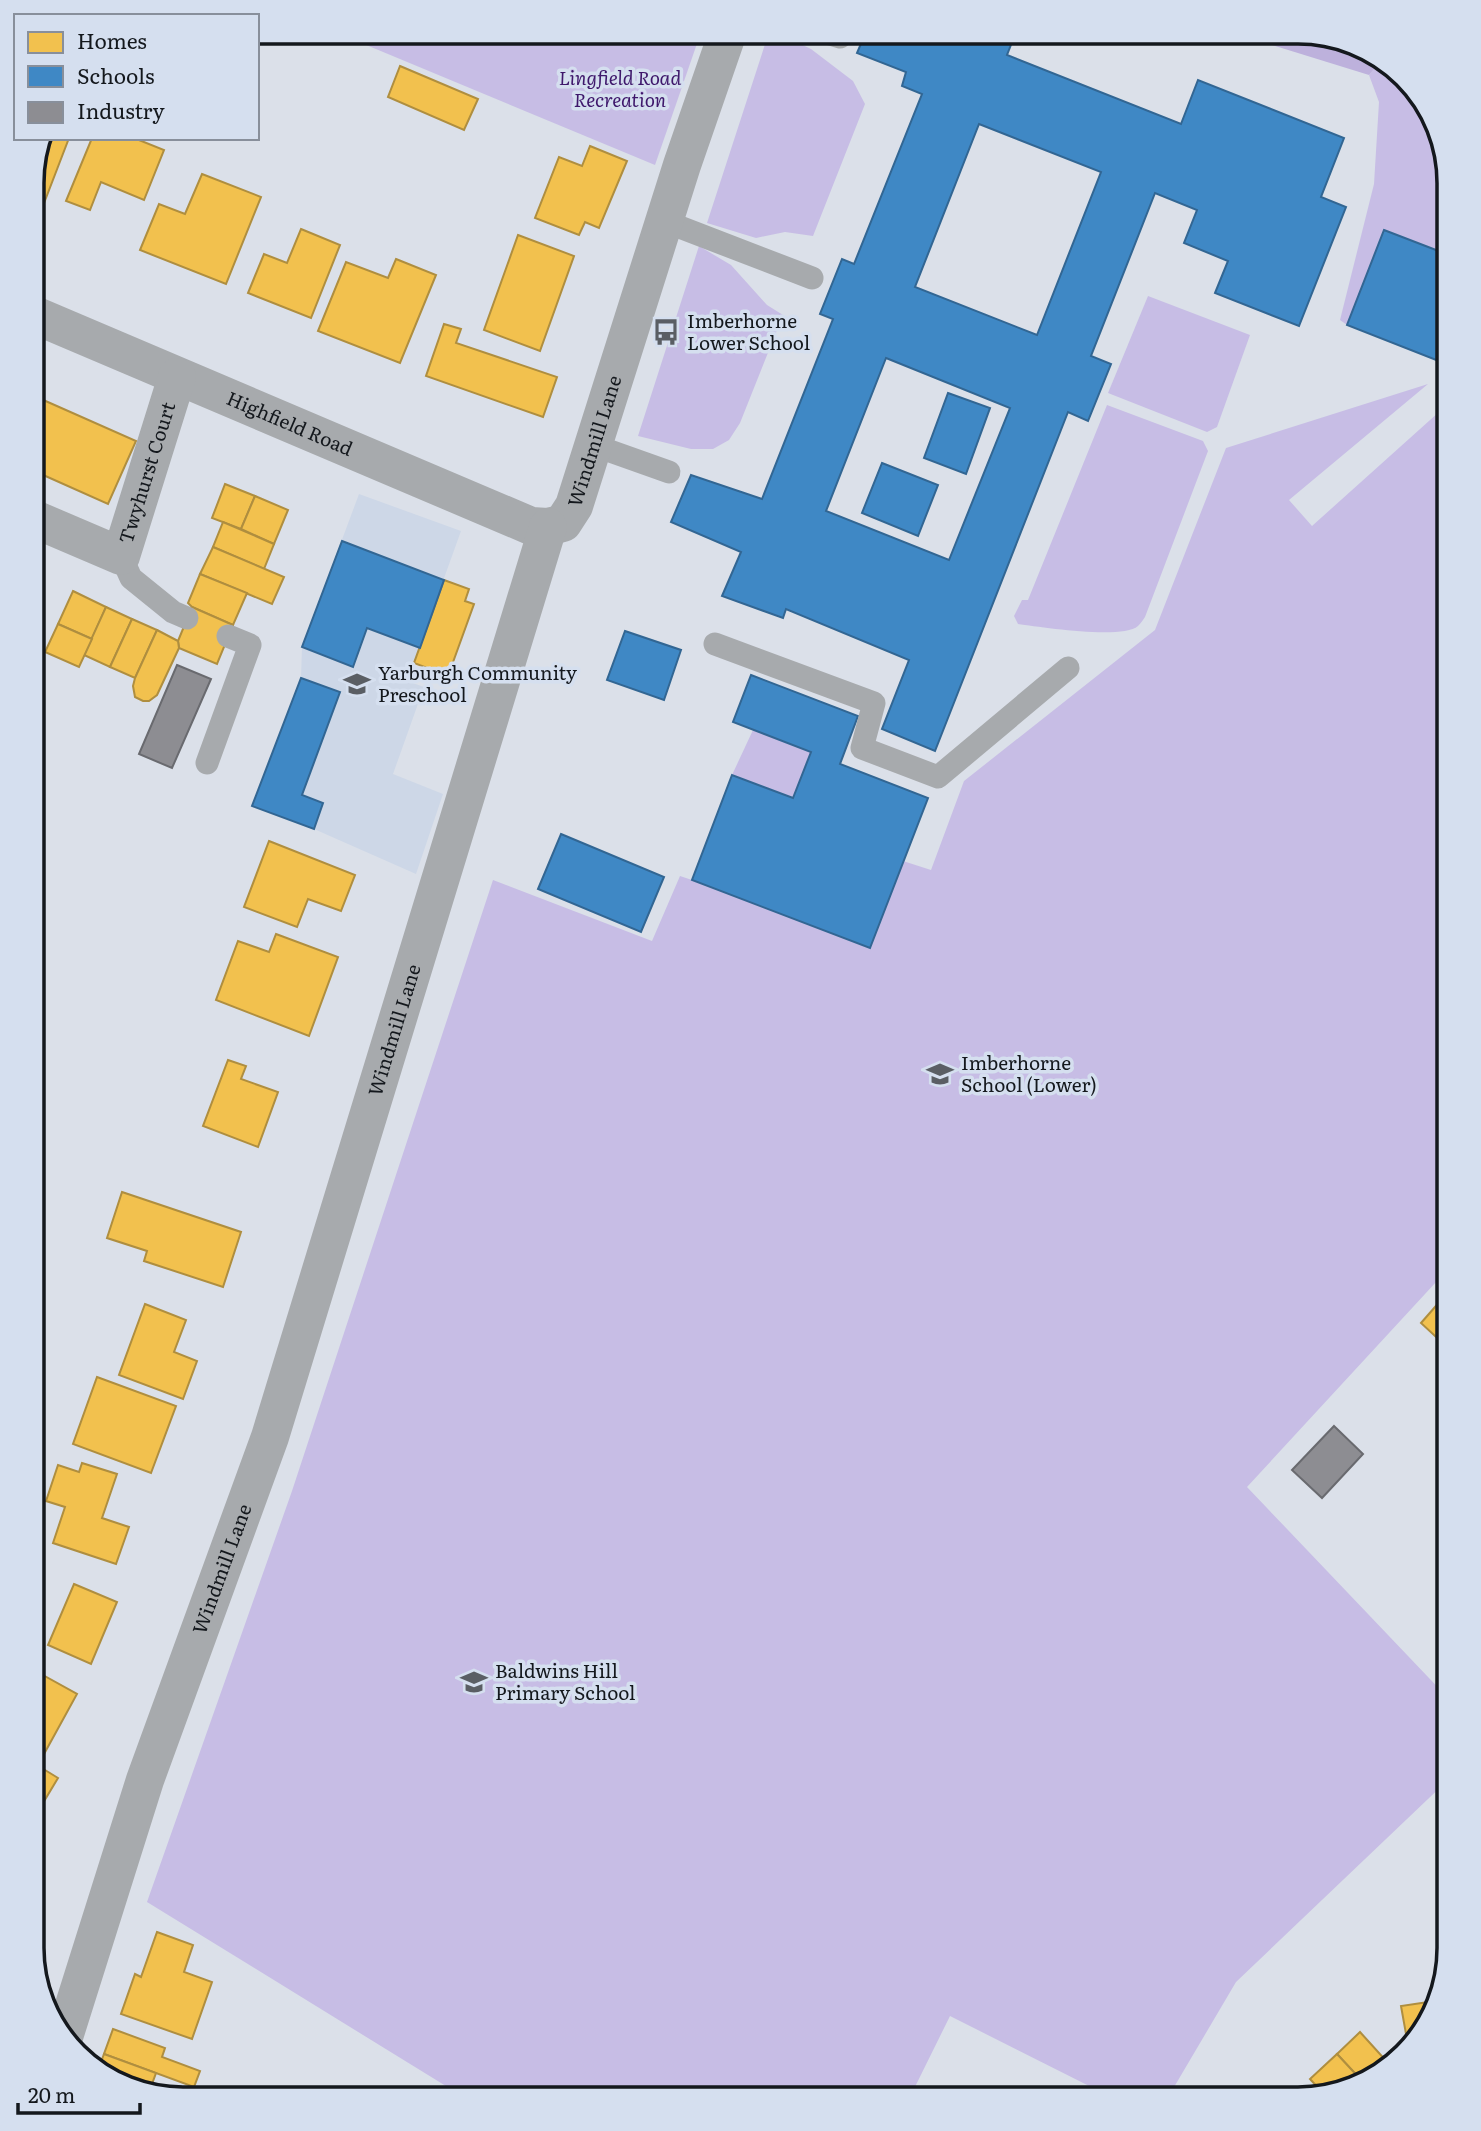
<svg xmlns="http://www.w3.org/2000/svg" width="1481" height="2131" font-family="Literata,serif">
	<rect width="100%" height="100%" fill="#dbe0e9"/>
	<polygon fill="#cdd7e7" points="359,494 461,531 407,681 424,687 393,774 443,794 416,874 314,829 252,806 301,678 302,647"/>
	<g fill="#c7bde5">
		<polygon points="335,32 701,32 655,165"/>
		<polygon points="769,32 775,32 811,49 853,81 865,104 813,236 785,232 756,238 707,223"/>
		<polygon points="1382,60 1429,107 1449,183 1449,255 1384,230 1347,325 1340,320 1374,184 1379,102 1369,75"/>
		<polygon points="699,246 731,265 767,305 783,315 740,423 729,440 713,449 691,449 638,436"/>
		<polygon points="1148,296 1250,335 1217,427 1207,432 1108,393"/>
		<polygon points="1428,384 1289,500 1312,526 1449,403 1449,1268 1247,1487 1449,1699 1449,1779 1236,1982 1167,2099 1115,2099 950,2016 909,2099 467,2099 147,1902 292,1491 493,880 652,941 680,876 692,880 903,861 931,870 964,781 1155,630 1226,448"/>
		<path d="M1107,405L1203,441L1208,451L1145,617C1143,620 1141,623 1138,626C1122,640 1041,627 1018,624L1014,616L1022,600H1028Z"/>
		<polygon points="753,730 811,752 793,798 732,775"/>
	</g>
	<polygon fill="#bdb1dc" points="1245,32 1307,32 1374,52 1382,60 1369,75 1272,45"/>
	<g fill="#f2c14e" stroke="#af8e3f" stroke-width="2">
		<polygon points="400,66 478,99 464,130 388,97"/>
		<polygon points="41,138 69,138 41,211 32,207 32,173"/>
		<polygon points="92,138 134,138 164,150 144,200 101,182 90,210 66,201"/>
		<polygon points="590,146 627,161 599,228 585,222 579,235 535,218 559,157 582,166"/>
		<polygon points="202,174 261,197 226,284 140,250 159,204 185,214"/>
		<polygon points="301,229 340,245 311,318 248,293 264,254 287,263"/>
		<polygon points="518,235 574,256 540,351 484,330"/>
		<polygon points="396,259 436,275 400,363 318,331 346,262 388,278"/>
		<polygon points="444,324 461,329 456,343 557,377 543,417 426,376"/>
		<polygon points="32,395 136,441 108,504 32,470"/>
		<polygon points="225,484 255,496 241,529 212,518"/>
		<polygon points="255,496 288,510 274,544 241,529"/>
		<polygon points="223,522 274,544 264,569 213,547"/>
		<polygon points="213,547 284,577 272,604 200,574"/>
		<polygon points="200,574 247,593 233,625 192,607 188,603"/>
		<polygon points="444,580 469,589 465,601 474,604 448,676 414,663"/>
		<polygon points="73,591 106,607 92,639 58,624"/>
		<polygon points="106,607 132,619 110,667 84,655"/>
		<polygon points="192,607 233,625 217,664 179,648 178,641"/>
		<polygon points="132,619 157,630 135,678 110,667"/>
		<polygon points="58,624 92,639 79,667 45,652"/>
		<polygon points="157,630 178,641 179,648 157,695 149,701 143,701 135,697 133,686 135,678"/>
		<polygon points="269,841 355,875 341,911 308,899 297,927 244,907"/>
		<polygon points="276,934 338,957 309,1036 216,1000 238,941 269,952"/>
		<polygon points="228,1060 246,1066 241,1079 278,1092 258,1147 203,1126"/>
		<polygon points="122,1192 241,1232 223,1287 144,1261 147,1251 107,1238"/>
		<polygon points="1449,1291 1449,1349 1421,1323"/>
		<polygon points="145,1304 186,1320 174,1352 197,1361 183,1399 119,1375"/>
		<polygon points="97,1377 176,1406 151,1473 73,1444"/>
		<polygon points="82,1463 117,1474 102,1518 129,1527 116,1564 53,1543 65,1507 46,1501 58,1465 79,1472"/>
		<polygon points="74,1584 117,1602 91,1664 48,1645"/>
		<polygon points="32,1645 41,1650 32,1667"/>
		<polygon points="32,1669 77,1694 44,1754 32,1747"/>
		<polygon points="32,1762 58,1778 40,1808 32,1803"/>
		<polygon points="32,1835 39,1837 32,1865"/>
		<polygon points="157,1932 193,1945 184,1972 212,1982 192,2039 121,2014 135,1974 141,1977"/>
		<polygon points="1435,2001 1429,2024 1408,2045 1401,2006"/>
		<polygon points="113,2029 165,2048 162,2057 200,2071 194,2087 104,2054"/>
		<polygon points="1360,2032 1389,2064 1374,2079 1363,2082 1337,2054"/>
		<polygon points="104,2054 156,2073 149,2092 107,2079 98,2070"/>
		<polygon points="1337,2054 1363,2082 1323,2093 1310,2079"/>
		<polygon points="314,2088 346,2099 310,2099"/>
	</g>
	<g fill="#3f88c5" stroke="#326693" stroke-width="2" fill-rule="evenodd">
		<path d="M866,32H1016L1007,55L1181,124L1198,80L1344,138L1321,197L1346,207L1299,326L1215,293L1228,261L1184,243L1197,210L1155,193L1091,356L1111,364L1088,421L1068,412L935,751L882,729L909,660L786,609L783,618L722,596L741,552L671,522L691,475L762,499L833,319L820,314L842,259L854,264L922,94L902,86L906,72L857,53ZM979,124L1101,172L1037,335L915,287ZM886,358L1010,408L949,560L826,511Z"/>
		<polygon points="1384,230 1449,255 1449,365 1347,325"/>
		<polygon points="948,393 990,408 966,474 924,458"/>
		<polygon points="882,463 938,485 918,536 862,513"/>
		<polygon points="342,541 444,580 420,648 367,628 353,667 302,647"/>
		<polygon points="625,631 681,650 664,700 607,680"/>
		<polygon points="751,675 858,716 840,764 928,798 870,948 692,880 732,775 793,798 811,752 733,722"/>
		<polygon points="301,678 340,692 302,795 323,803 314,829 252,806"/>
		<polygon points="561,834 664,877 641,932 538,889"/>
	</g>
	<g fill="#8d8d92" stroke="#696a6f" stroke-width="2">
		<polygon points="177,665 211,679 172,768 139,754"/>
		<polygon points="1334,1426 1363,1454 1322,1498 1292,1470"/>
	</g>
	<g fill="none" stroke-linecap="round" stroke-linejoin="round">
		<g stroke="#a7aaad" stroke-width="23">
			<polyline points="824,32 840,37"/>
			<polyline points="664,221 812,278"/>
			<polyline points="593,445 669,472"/>
			<polyline points="121,556 131,578 173,612 187,618"/>
			<polyline points="715,644 874,703 862,748 938,777 1068,668"/>
			<polyline points="207,763 250,645 228,636"/>
		</g>
		<g stroke="#a7aaad" stroke-width="38">
			<path id="s1" d="M32,314L531,526L548,527L563,523L574,506L682,165L728,32"/>
			<path id="s2" d="M32,518L121,556L177,377"/>
			<path id="s3" d="M64,2037L145,1780L270,1437L548,527"/>
		</g>
	</g>
	<defs>
		<symbol id="bus-bare" viewBox="-9 -9 18 18"><path d="M-5-6H5V4H4V6H2V4H-2V6H-4V4H-5ZM-3.5-4V0h7V-4ZM-3.5 1.2v1.5H-2V1.2ZM2 1.2v1.5H3.5V1.2Z" fill="#5a5e64" stroke="#d5dfef" stroke-width="2.5" paint-order="stroke"/></symbol>
		<symbol id="school-bare" viewBox="-9 -9 18 18"><path d="M0-5L7-2L0 1L-7-2ZM-4 1L0 2.5L4 1V4Q0 6-4 4Z" fill="#5a5e64" stroke="#d5dfef" stroke-width="2.5" paint-order="stroke"/></symbol>
	</defs>
	<g fill-rule="evenodd">
		<use href="#bus-bare" x="647" y="313" width="38" height="38"/>
		<use href="#school-bare" x="338" y="665" width="38" height="38"/>
		<use href="#school-bare" x="921" y="1055" width="38" height="38"/>
		<use href="#school-bare" x="455" y="1663" width="38" height="38"/>
	</g>
	<g text-anchor="middle" stroke-width="7" stroke-linejoin="round" paint-order="stroke">
		<g font-size="19" font-style="italic" fill="#3e176b" stroke="#d5dfef">
			<text x="620" y="85">Lingfield Road<tspan x="620" dy="22">Recreation</tspan></text>
		</g>
		<g font-size="19" fill="#14181d" stroke="#d5dfef" text-anchor="start">
			<text x="687" y="328">Imberhorne<tspan x="687" dy="22">Lower School</tspan></text>
			<text x="378" y="680">Yarburgh Community<tspan x="378" dy="22">Preschool</tspan></text>
			<text x="961" y="1070">Imberhorne<tspan x="961" dy="22">School (Lower)</tspan></text>
			<text x="495" y="1678">Baldwins Hill<tspan x="495" dy="22">Primary School</tspan></text>
		</g>
		<g font-size="19" fill="#14181d" stroke="#d5dfef">
			<text dy="7" stroke="none"><textPath href="#s1" startOffset="280">Highfield Road</textPath></text>
			<text dy="7" stroke="none"><textPath href="#s1" startOffset="663">Windmill Lane</textPath></text>
			<text dy="7" stroke="none"><textPath href="#s2" startOffset="184">Twyhurst Court</textPath></text>
			<text dy="7" stroke="none"><textPath href="#s3" startOffset="1060">Windmill Lane</textPath></text>
			<text dy="7" stroke="none"><textPath href="#s3" startOffset="494">Windmill Lane</textPath></text>
		</g>
	</g>
	<path d="M0 0H1481V2131H0ZM183 44H1298A139 139 0 0 1 1437 183V1948A139 139 0 0 1 1298 2087H183A139 139 0 0 1 44 1948V183A139 139 0 0 1 183 44Z" fill="#d5dfef" fill-rule="evenodd"/>
	<path fill="none" stroke="#14181d" stroke-width="3.5" d="M183 44H1298A139 139 0 0 1 1437 183V1948A139 139 0 0 1 1298 2087H183A139 139 0 0 1 44 1948V183A139 139 0 0 1 183 44Z"/>
	<rect x="14" y="14" width="245" height="126" fill="#d5dfef" stroke="#888f9b" stroke-width="2"/>
	<rect x="28" y="32" width="35" height="21" fill="#f2c14e" stroke="#888f9b" stroke-width="2"/>
	<text x="77" y="49" font-size="21" fill="#14181d">Homes</text>
	<rect x="28" y="66" width="35" height="21" fill="#3f88c5" stroke="#888f9b" stroke-width="2"/>
	<text x="77" y="84" font-size="21" fill="#14181d">Schools</text>
	<rect x="28" y="102" width="35" height="21" fill="#8d8d92" stroke="#888f9b" stroke-width="2"/>
	<text x="77" y="119" font-size="21" fill="#14181d">Industry</text>
	<path d="M18 2103v10h122v-10" fill="none" stroke="#14181d" stroke-width="3.5"/>
	<text x="28" y="2103" font-size="21" fill="#14181d" stroke="#d5dfef" stroke-width="5" paint-order="stroke">20 m</text>
</svg>
